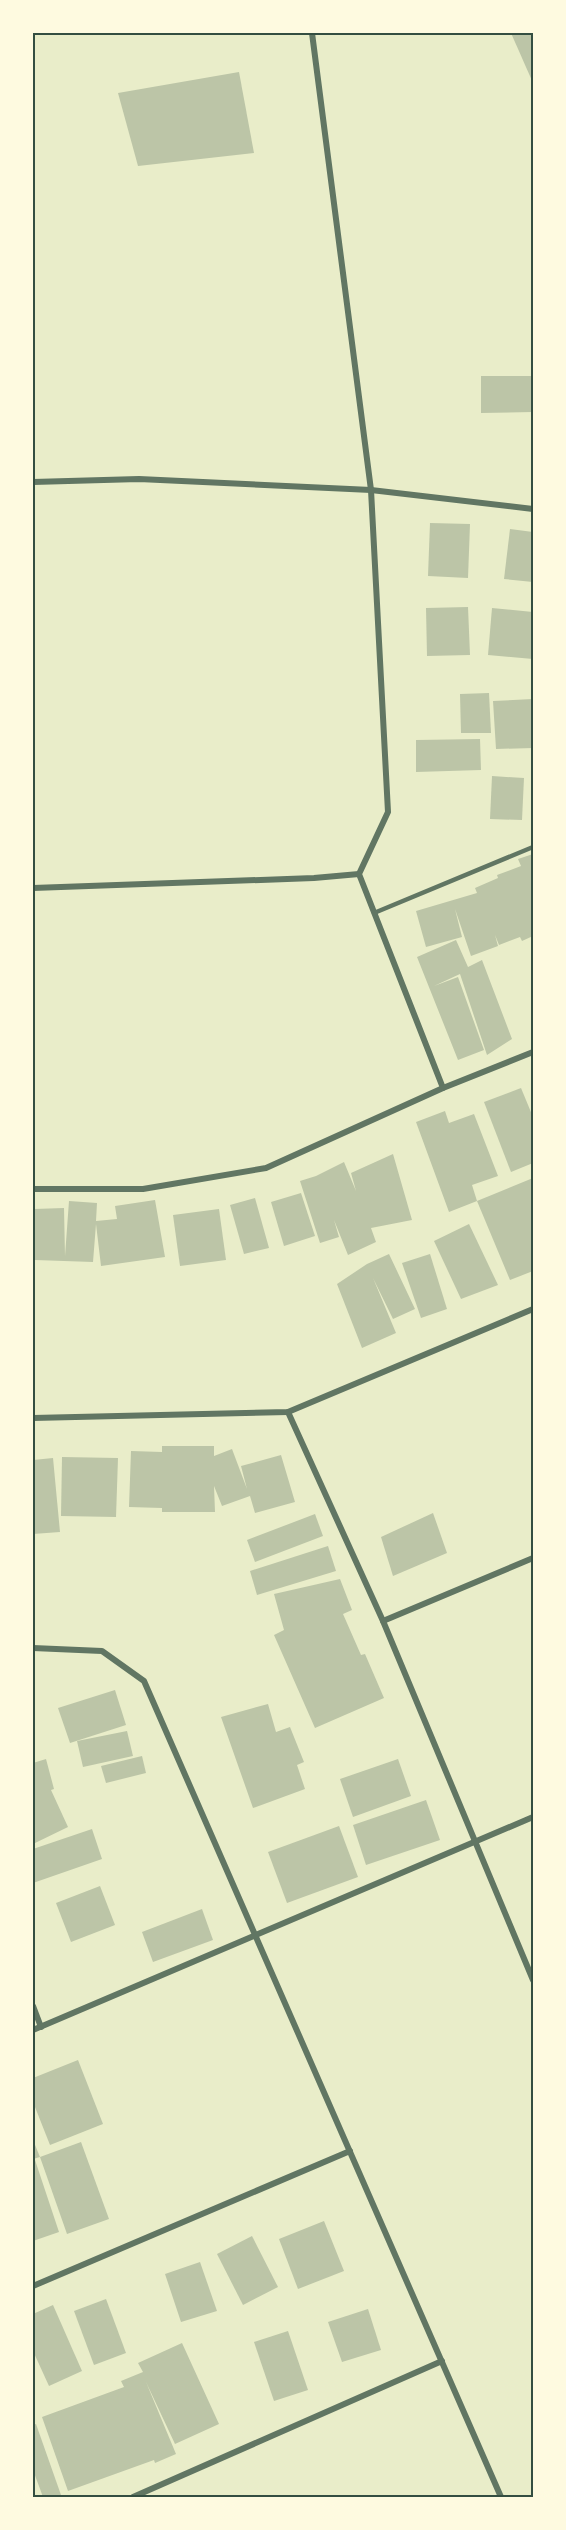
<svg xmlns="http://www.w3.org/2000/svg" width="566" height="2530" font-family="'Archivo Narrow',sans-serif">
	<rect width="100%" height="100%" fill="#e9edc9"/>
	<g fill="#bcc5a7">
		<polygon points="511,33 533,33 533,83"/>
		<polygon points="239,72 254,153 138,166 118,93"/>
		<polygon points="481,376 533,376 533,412 481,413"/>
		<polygon points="430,523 470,524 468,578 428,576"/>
		<polygon points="510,529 533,532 533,582 504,579"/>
		<polygon points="468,607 470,655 427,656 426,608"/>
		<polygon points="492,608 533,612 533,659 488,655"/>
		<polygon points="489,693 491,733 461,733 460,694"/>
		<polygon points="533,699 533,748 496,749 493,701"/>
		<polygon points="480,739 481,770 416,772 416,740"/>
		<polygon points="492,776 524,778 522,820 490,819"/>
		<polygon points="533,854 533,936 522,941 520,937 499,945 495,935 498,946 471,956 455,909 462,937 426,947 416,911 477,893 475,888 498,878 497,875 521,866 518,859"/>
		<polygon points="456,940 468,967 482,960 512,1039 487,1055 460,974 434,986 458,977 484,1050 458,1060 417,957"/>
		<polygon points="521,1088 533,1117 533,1163 511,1172 484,1102"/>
		<polygon points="445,1111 449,1123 474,1114 498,1176 472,1185 477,1201 449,1212 416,1122"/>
		<polygon points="393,1154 412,1220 371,1228 376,1242 348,1255 334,1220 339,1237 320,1243 300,1181 316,1176 344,1162 356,1191 351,1173"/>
		<polygon points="533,1178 533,1271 510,1280 477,1201"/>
		<polygon points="301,1193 315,1236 284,1246 271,1202"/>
		<polygon points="255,1198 269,1248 244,1254 230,1205"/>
		<polygon points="155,1200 165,1257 101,1266 96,1224 93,1262 35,1260 34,1209 64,1208 65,1256 69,1201 97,1203 96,1221 117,1219 115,1206"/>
		<polygon points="219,1209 226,1260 180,1266 173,1215"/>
		<polygon points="469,1224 498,1285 461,1299 434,1241"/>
		<polygon points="389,1254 415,1309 393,1319 373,1278 396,1333 362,1348 337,1284 367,1264"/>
		<polygon points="430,1254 447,1309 421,1318 402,1263"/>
		<polygon points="162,1446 214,1446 214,1456 232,1449 247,1489 241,1466 281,1455 295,1502 255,1513 250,1496 222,1506 214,1486 215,1512 162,1512 162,1508 129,1507 131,1451 162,1452"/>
		<polygon points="62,1457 118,1458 116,1517 61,1516"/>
		<polygon points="53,1458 60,1532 33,1534 33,1460"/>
		<polygon points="433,1513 447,1553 393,1576 381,1537"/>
		<polygon points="315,1514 323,1536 255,1562 247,1540"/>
		<polygon points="328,1546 336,1571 257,1595 250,1571"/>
		<polygon points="340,1579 352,1610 343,1614 361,1655 365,1654 384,1698 315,1728 274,1635 284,1630 274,1594"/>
		<polygon points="115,1690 126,1725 70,1743 58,1708"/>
		<polygon points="268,1704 276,1732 290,1727 304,1762 297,1765 305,1789 253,1808 221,1717"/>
		<polygon points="127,1731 133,1756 83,1767 77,1741"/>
		<polygon points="142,1756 146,1773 106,1783 101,1766"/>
		<polygon points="46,1759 54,1789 51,1790 68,1827 33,1844 33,1763"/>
		<polygon points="398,1759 411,1796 353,1817 340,1779"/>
		<polygon points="426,1800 440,1840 366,1865 353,1825"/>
		<polygon points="339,1826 358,1877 287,1903 268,1852"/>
		<polygon points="92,1829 102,1859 33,1883 33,1849"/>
		<polygon points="100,1886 115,1925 71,1942 56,1903"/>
		<polygon points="202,1909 213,1940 153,1962 142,1932"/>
		<polygon points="78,2060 103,2124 50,2145 33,2102 33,2078"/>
		<polygon points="33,2140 40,2157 33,2159"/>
		<polygon points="81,2142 109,2219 67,2234 40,2157"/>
		<polygon points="35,2160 59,2232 33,2241 33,2161"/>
		<polygon points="324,2221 344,2271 298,2289 279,2239"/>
		<polygon points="252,2236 278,2287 243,2305 217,2254"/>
		<polygon points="200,2262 217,2311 181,2322 165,2274"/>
		<polygon points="106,2299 126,2353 94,2365 74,2311"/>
		<polygon points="53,2305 82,2371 49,2386 33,2351 33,2314"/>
		<polygon points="368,2309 381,2350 342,2362 328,2322"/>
		<polygon points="288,2331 308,2390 274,2401 254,2342"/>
		<polygon points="182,2343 219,2424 175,2444 146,2382 176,2454 155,2463 154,2460 68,2491 42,2417 124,2387 121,2381 143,2372 138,2363"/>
		<polygon points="36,2424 61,2495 55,2497 43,2497 33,2470 33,2425"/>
	</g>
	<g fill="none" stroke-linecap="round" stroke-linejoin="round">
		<polyline stroke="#617663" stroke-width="4.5" points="374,913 533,847"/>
		<g stroke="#617663" stroke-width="6">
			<polyline points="312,33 371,490 388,812 359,874 443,1088"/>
			<polyline points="33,482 139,479 371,490 533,509"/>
			<polyline points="33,888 314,878 359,874"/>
			<polyline points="33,1189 143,1189 266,1168 443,1088 533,1052"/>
			<polyline points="288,1412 383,1621 533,1980"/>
			<polyline points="33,1418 288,1412 533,1309"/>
			<polyline points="383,1621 533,1558"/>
			<polyline points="33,1648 102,1651 144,1681 501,2497"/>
			<polyline points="33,2006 41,2027"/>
			<polyline points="33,2030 533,1817"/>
			<polyline points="33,2286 350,2151"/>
			<polyline points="133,2497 442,2361"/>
		</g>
	</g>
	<rect width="566" height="2530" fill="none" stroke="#fefae0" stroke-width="69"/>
	<rect x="34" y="34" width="498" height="2462" fill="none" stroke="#344e41" stroke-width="2"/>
</svg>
